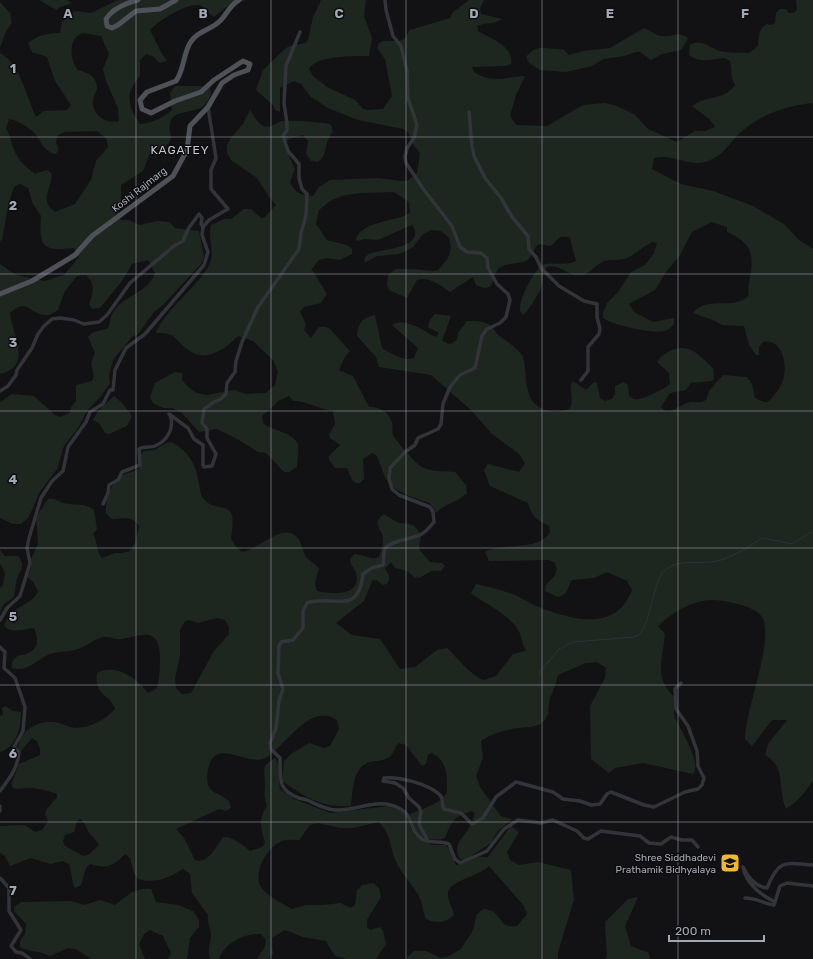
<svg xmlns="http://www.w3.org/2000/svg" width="813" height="959" font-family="Rubik,sans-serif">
	<rect width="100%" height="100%" fill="#121214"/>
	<g fill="#1e2620" fill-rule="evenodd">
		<polygon points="39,0 67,0 72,3 60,7 56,10"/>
		<path d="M118,0H246L226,7L214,17C209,14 206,9 202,6C190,0 158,21 150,30L161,52L167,61L160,63L152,56L146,54L140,60V76C124,94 128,106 140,124C153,123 162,118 172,110L170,93L175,86H205L210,87L211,94C209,99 207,104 202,107C194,113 171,110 170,124C169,129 171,135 171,140L165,147L150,153L143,171L121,185V205L118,210L121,220H129L140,225L157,221L169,222L175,228L199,231L204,257L201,264L163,305L154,312L138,334L132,337L113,360L109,376L110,383L101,396L87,411L78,428L64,446L57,469L39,493L33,508L28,518L21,524H13L0,518V402L12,394L34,396L55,415L61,417L70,412L71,407L76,401V385L92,381L94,376L91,363L95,353L88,337L92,333L108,328C110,324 110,318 112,314C122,295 148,294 155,273L148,260L132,264L122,281L100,308L92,309L89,304C93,292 96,285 86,275L77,276L65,291L58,310C55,312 50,315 47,315C29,316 29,296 10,313C12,335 34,366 0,374V264L16,275L45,281L64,275L79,257L74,248C42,252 39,246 41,216L33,204L28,188L20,184L14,187C7,205 6,222 2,240L0,241V53C20,63 27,98 36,117L44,111L67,110L71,105L55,81L47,57L32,52L28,43C38,35 48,33 60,33L62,22L75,11L91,13ZM83,33L101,36L109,54L103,69L106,81L118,108L119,121C107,125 91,114 93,100C93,96 97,92 97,88C97,76 87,72 78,70C69,59 68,38 83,33ZM9,119C18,120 30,128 36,135C42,143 44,152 56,154L59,149L56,143L57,136L64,132L97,131L106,138L108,147L96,161L91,180L75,204L55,212C37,199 54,188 51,173L47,170L35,174C26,167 18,160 14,150C11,143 11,136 6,129Z"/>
		<path d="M321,0H366L364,16L372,38L369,56C355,56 316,55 309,69L313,76L327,87L355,100L363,109L368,110L383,109L392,96L385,59L377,48L379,43L383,41H399L404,39L410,30L450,18L452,13L469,0H484L480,8L481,14L502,19C494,25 486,22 477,26L478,31C490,38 514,46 511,64L505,66L472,67L474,72C493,84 505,77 525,76L516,95L510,116L516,125L547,126L583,105L604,103L614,105L634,114L648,129L677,142L695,131H705L715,127C709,116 701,114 692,106C708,94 722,102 735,85C729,73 733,73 730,61L725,58C710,59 702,64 689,55L690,45C702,38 709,48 720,51C729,53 740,53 749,53L758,46C759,36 758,30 767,24L771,25L775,23L776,13L780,9H786L789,13H793L797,10L796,0H813V103C786,106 761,114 740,133C729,143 724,155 708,161C688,168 675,153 654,158L652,169L681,184L713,191L753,206L784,224L799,240L813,249V781C804,793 799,801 786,809C777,787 787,768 765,755L768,744L787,720H772L752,746L745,739C745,710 775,639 762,617C756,607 734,603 723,601C699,596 675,610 658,626L665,634C663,661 653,676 675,698C674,705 673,714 676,720C681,731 702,762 693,774L643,763L615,768L609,773L591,759L590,706L605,678L606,668L597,662L586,663L558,675C556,683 554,690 550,698C548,704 550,712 546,718C539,730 523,726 512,729C501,731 491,734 481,741L483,758L476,776L480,787L501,816L512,819L497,832L491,843L465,860L460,859C451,845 464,838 470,826C472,823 473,818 475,814L472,811C454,817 452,820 445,838C438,841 423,840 417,833C414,828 412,820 410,814C424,808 438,805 447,793C447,776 448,762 432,753L428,755L426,764L422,766L406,745L399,743C394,747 394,755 388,758C382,762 373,760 367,763C352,770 353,792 351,806C321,808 306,797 282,781L284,761L291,754L309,743L324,748L330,746L339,729L337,720C310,702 286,745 267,757C248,769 214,734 208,770C204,794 216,790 229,801L231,808L226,811L219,809L176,829L184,838L195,860C208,865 217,845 223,837C232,836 243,845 250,851L262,847L265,843C261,828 258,818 267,806C263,793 265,796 265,784C265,769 260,767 275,758C281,766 278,779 280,789L294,799L330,813L389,806L402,812L408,818L411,829L415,836L433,845H446L450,850L456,865C466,865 478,853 487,858L511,826L519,832L507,852L510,860L519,865L538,862L571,870L574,900L558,952V959H406L414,951H426L441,958L449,956L461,949L473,930L477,914L483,909C504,910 496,929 517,926L527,914L524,906L489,866C480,876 447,881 448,894C448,902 453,908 454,915C446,923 436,924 426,919C422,910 423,901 417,893C409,880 398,870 394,856C389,841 390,834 379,822L353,828H340L318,823L310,825L299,840C293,840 285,839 280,842C267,848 252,874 261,887C268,897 282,903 292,909L306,905H324L340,903L351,908L355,905L357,890L363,885L373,883L379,888L381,897L367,920V927L370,930L380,927L383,931L386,944L376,959H348L335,956L326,941L303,937L285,930L272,938L273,954L268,959H257L265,946L266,940L261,934C244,933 225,943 219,959H210C207,948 211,943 211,934C210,927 207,922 208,915L192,893L190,874L183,869C168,878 156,884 138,879L134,873L130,858L125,854C112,867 107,869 90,864L86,868L81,885L75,888C71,880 72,872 69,864L63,861L50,864L31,858L10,866L5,856L0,853V826L25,825L35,832L42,830L48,821L45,814L47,809L57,797V794C53,792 36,788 31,788C25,787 18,791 12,787V782L19,764L40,755V749L37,741L32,738L21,751L18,748C20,731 36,721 52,722C60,722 68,727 76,728C90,728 106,719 115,709C109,693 94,696 97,673C116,663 136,677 148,693L156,689C160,679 160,667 160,656C159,625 140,636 121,639C115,640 109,636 103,637C94,639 88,645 81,648C70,653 58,650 48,655C37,660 26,673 12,668V662C19,652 20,657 28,653C40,648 38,637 34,628C24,629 12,634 4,626C12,603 32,607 38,591L33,582L27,577L31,568L30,561L38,544L36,517L48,499C56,498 57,501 63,503C74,506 84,502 94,510L97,529L93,534C98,542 96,551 102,558L115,553H123L130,551L135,543L139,526C131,515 124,519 112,519L106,513C105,499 111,483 123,475C128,472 137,472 140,467C141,464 140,458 141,454L144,451L155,450L166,443L171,442C189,451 196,464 199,484C200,488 200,494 203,498C217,517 239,493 231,538L235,546L242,552C259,550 281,523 296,536C302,541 302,552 307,558C310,561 315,564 319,568L315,583L317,591C331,594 362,597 356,573C354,567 350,565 350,559L354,554C364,554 370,561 379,557C381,552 383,545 383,539C383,529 370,524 384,514C388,516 391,519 395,521C409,527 412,519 421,535L419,549L430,562L442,563L445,566L441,571H431L421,577L415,578L407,571L395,568L391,562L385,568C388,575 392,577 387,584L383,585L376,580L372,581L364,601L336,623L352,635L380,639L400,669L415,667L437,650L447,648C459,659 468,673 483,680L496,676L513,654L526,651C522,644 522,636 518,630C508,613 486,605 471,593L476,584C489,587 502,590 515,595C522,598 527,602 534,605C567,619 616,634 632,590L627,581L607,572L594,578L572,580C567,587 569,594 558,597L545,591L546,585L555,575L557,568L554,562L548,560L489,561L485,552C502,542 539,552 550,532L549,526C537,520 531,516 528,503L490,486L484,470L488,464L519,472L525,463L519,454L492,434L471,410L431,375L379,367L376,357L357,336C358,323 362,318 375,315L382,348C390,353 404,362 414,358L418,348L392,325C404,316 425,332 436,337L439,333L428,327L430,320L435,314L451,316L450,319L442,341L450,344L457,340L458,333L467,321C475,321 481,321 488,324C494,327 494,331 498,335C504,339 521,351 523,357C526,368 525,380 528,391C532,410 552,415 569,409C576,400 567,390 573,381L586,390L594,382L597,383L600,398L605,401L612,399L615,394V386L623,382L628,385L629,396C632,398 635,400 638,399C644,399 666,388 670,384L669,373L657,362C661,356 665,353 672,350C691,343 699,356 713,368L714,379L712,381L691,383L686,390L670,393L661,407L665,411C675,412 681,404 690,402C696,401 699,404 706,400L709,391L723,375L747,377L752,384L755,398C758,399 764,403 767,402C770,401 772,397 774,395C779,389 783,383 784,376C787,362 781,338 763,342L759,347V355H756L749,345L744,326L722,325L715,321L693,313C707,295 734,311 748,296C749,291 748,287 749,283C754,256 754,244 727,232V227L712,222L692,232L680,255L666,272L655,290L629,304L634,312L653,322L674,318V324C671,327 669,330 664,331C652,334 613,325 603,318V313L607,303L618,292L631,272L645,265L654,253L657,243L652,242C644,246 637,253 629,257C621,262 610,258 602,262C594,266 589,276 578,275C566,275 560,263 547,267C541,275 544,280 541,288C539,293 527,313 523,315L520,311C518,300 535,267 545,264C555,262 567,266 576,261L570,238C558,233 558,242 550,246L539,244C533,248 533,257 526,261C518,264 508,263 501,267C489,273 499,296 476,285L473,277L450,292C441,286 429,276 417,280L407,298L389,290L387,285L388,275L396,269H413L433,271L438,270L448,258L451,248L449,238L441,231L431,230L422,235L413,247L408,250L399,254L377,256L364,263L365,257L369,254C380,249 428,248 412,225L378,240L365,239L356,241C357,220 405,221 410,212L409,202L394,192L361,193L345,195L330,201L319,210L316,224L327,240L347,245L352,249V254L340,260L327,258L319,260L311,270L313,271L327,294L321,303L304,307L300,312L306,324L304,330L311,338L319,327H326L330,329L350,351L345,357L339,370L353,376L369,407C378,406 391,413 392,423C393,427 392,431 393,435C395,440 414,461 419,465C428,472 444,471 455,472L466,485L467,493C457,503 445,503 436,513L431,504C415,497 398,495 387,480C382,473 381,463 376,455L372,453L363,459L364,479L360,483H356L352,480L347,468H335L329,460V456L340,445L330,438L329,434L335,424L333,411C318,409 308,401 293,401L289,396L280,400L262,416L263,423C271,431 295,432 298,445C299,451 297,461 297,467L289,472H284L266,453L258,452L239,440L217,429L199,432L182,413L172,408H163L153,403L150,397L155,383L175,372L183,373L182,380L187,386L197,393L207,395L234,390L246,394L266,393L275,385L278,372L273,360L253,341L238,336C224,350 205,364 187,349C174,339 176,332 156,333C166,308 198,287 209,265C216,251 207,239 211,225L224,219H231L244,209H251L261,218H264L276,205L269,197L257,178L232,161L227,153V145L230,139L243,124L250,110C254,116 258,124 264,126C271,129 276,122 282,121C288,120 327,122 331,125L333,132C324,141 328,155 318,162L311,161L306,154L308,141L303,135L289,139L284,145L295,169L290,182C295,194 302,195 313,196L319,187L330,180L378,178L401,181H407L417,173L420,153L414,146L408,132L403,129L358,120L328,108L311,97L301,84L294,81L280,88V112L275,110L273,105L256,90L263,70L286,48L290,46L305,43L308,40L313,17ZM217,618L225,620L229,627V634L214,651L191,693L182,694L176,688L175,678L180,656V630L185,621L189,620L198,623ZM80,819C86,823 86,829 90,834C94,838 96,840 99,845L88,855L83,856L65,846L63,841L65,835L74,832L77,821Z"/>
		<polygon points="0,2 10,13 12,23 6,31 0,48"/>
		<path d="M644,28C650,30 656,36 662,36C674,38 676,30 688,38L681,50L662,54L651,60L640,52H636L624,56L604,59L592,66L566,72L540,70L529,63L526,57C539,41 547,51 563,49L569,55L583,51L610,48Z"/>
		<polygon points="114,396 122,403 132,416 127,426 109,434 105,433 99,423 93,420 98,411"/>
		<path d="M0,550L5,556H18C27,566 19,571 16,582C15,587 16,592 13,598L4,604L0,612V588L3,585L5,573L0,563Z"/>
		<path d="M5,706L13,711L21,712C21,727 17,747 0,752V716L3,715L2,708Z"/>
		<path d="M142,889H151L156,902L178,905L193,911L199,920V927L190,938L187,959H168L171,953L163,936L150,930L144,934L139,944L145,959H91L76,949L68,948L50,956C41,951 29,952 20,947V941L25,934L26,924L14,911V907L21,902L71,901L84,905L100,900L115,905L132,892Z"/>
		<polygon points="638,897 625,926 631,946 649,953 650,959 606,959 607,955 605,922 628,899"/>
	</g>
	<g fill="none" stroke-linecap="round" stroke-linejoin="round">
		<path stroke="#2b3239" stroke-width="1" d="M539,673L559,649L573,642L634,637L639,635C652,620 653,580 665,570C681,557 702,566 721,560C736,555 749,547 762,538L792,544L813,531"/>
		<g stroke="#333439" stroke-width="3.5">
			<path d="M385,0L386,10L393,36L401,46L407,71L408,98L417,125L414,138L407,148L405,157L406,163L424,190L452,226L460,247L467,252L481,253L487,258L488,268L497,284L508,294L510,300L506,317L500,323L487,329L482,336L475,368L460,375L450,387L443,404L441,424L438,429L418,438L415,445L405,452L390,468L389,479L392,489L399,495L430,507L433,512L434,522C430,527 426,532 420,535C412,539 388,541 385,549C383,554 384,560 383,565L372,568L363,574C358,617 334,594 307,603L303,611V628L293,640L281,642L279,646L278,673L283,689L279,701L276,728L270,743L271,749L280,758C281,777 276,790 299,798C302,799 305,799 307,800C316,804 326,810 336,810C354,811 374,800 391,805C419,814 405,828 422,839C431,844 440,840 449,844L455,859L460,863L487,851L504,829L518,820L541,823L553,820L577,831L584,838L588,839L601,831L640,836L649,843L661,844L671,837L682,840H692L698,847"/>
			<polyline points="469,112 472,146 474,156 485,178 501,198 512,217 528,236 529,249 536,257 541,268 559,286 584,301 597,304 597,317 600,329 599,334 588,347 588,371 581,380"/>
			<polyline points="0,391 8,386 16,375 17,370 32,348 38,334 44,326 52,319 60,318 74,320 84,324 99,322 107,315 130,283 174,246 183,241 188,229 199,214 202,218 201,224 203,227"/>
			<polyline points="169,414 188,428 194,439 203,445 203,465 204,467 212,466 216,454 207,438 207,429 202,423 204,409 214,402 221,399 226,394 227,383 235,372 236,361 242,342 258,307 299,249 301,233 306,215 307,194 302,189 299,178 299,164 288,151 283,136 287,130 287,123 284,103 286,66 300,32"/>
			<path d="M103,504L108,493L109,485L118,480L122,472L140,465L139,449C144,446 150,448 155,446C167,441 175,428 170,415"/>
			<polyline points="0,620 7,608 20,596 30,563 27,548 29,538 41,498 52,481 63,471 68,447 86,422 90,412 103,404 110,390 113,390 115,370 126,348 145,334 204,265 208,252 202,235 203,227 209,220 228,209 211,189 211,170 216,158 208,107"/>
			<path d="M0,647L5,652L4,668L15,678L25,707L23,731L14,747L19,752C18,768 9,779 0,791"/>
			<polyline points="0,806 0,811"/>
			<path d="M428,841L419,824L421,812L419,807L409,798L403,788L395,783L383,781L384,778C398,776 429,784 440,795C444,799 441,804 444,809L461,813L472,824L483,818L496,797L516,782L553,792L563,799L580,801L591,805L600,804L607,794L611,792L644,805L654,807L685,792L698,789L702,785L704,778L698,766L697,751L688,726L676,709L675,689L681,683"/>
			<polyline points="0,878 9,888 9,911 21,930 11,946 16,952 22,953 30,959"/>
			<path d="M745,898C758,898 764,904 774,905L780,886L787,883L813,886"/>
			<path d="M775,902C761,895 746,884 743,867C748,877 755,887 767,888C779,858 786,863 813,865"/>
		</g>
		<g stroke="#4f5158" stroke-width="5">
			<path d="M138,0C126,3 113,8 106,19L107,26L112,28L118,25L136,11L160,9L176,0"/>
			<path d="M0,294L32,281L75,255L92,236L173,176L187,150L190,126L208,107L222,83L234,75L248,70L250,64L243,61L214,80L201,92L175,101L151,113L142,109L140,100L147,92L176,81C184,70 183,55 190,43C197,31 211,30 220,21C227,14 230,5 239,0"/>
		</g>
	</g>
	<path fill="none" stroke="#a4a8b4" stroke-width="1" stroke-opacity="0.55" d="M136,0V959M271,0V959M406,0V959M542,0V959M678,0V959M0,137H813M0,274H813M0,411H813M0,548H813M0,685H813M0,822H813"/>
	<defs>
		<symbol id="school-square" viewBox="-11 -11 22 22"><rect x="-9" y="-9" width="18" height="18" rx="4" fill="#f1b72d" stroke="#0d0d0f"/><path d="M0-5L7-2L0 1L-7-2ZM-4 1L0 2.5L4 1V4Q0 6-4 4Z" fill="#111"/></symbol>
	</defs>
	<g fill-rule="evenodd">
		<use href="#school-square" x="719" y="852" width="22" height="22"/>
	</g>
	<g text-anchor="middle" stroke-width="3" stroke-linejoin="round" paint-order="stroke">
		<g font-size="10" fill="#a4a8b4" stroke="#0d0d0f">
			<text transform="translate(139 189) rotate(-38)" y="4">Koshi Rajmarg</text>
		</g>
		<g font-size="10" fill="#a4a8b4" stroke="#0d0d0f" text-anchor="end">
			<text x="716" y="861">Shree Siddhadevi<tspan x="716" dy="12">Prathamik Bidhyalaya</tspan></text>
		</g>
		<g font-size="12" letter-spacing="1" fill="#c5c7d0" stroke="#0d0d0f">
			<text x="180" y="154">KAGATEY</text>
		</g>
	</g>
	<g font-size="13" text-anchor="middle" font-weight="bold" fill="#a4a8b4" stroke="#0d0d0f" stroke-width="3" stroke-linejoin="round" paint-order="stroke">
		<text x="68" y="18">A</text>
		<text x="203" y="18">B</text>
		<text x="339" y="18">C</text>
		<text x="474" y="18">D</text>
		<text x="610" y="18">E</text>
		<text x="745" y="18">F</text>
		<text x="13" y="73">1</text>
		<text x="13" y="210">2</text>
		<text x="13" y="347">3</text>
		<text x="13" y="484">4</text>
		<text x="13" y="621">5</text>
		<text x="13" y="758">6</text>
		<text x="13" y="895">7</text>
	</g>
	<path d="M669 935v6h95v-6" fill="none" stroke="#a4a8b4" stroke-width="2"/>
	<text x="675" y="935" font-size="12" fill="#a4a8b4" stroke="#0d0d0f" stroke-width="3" paint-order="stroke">200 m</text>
</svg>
